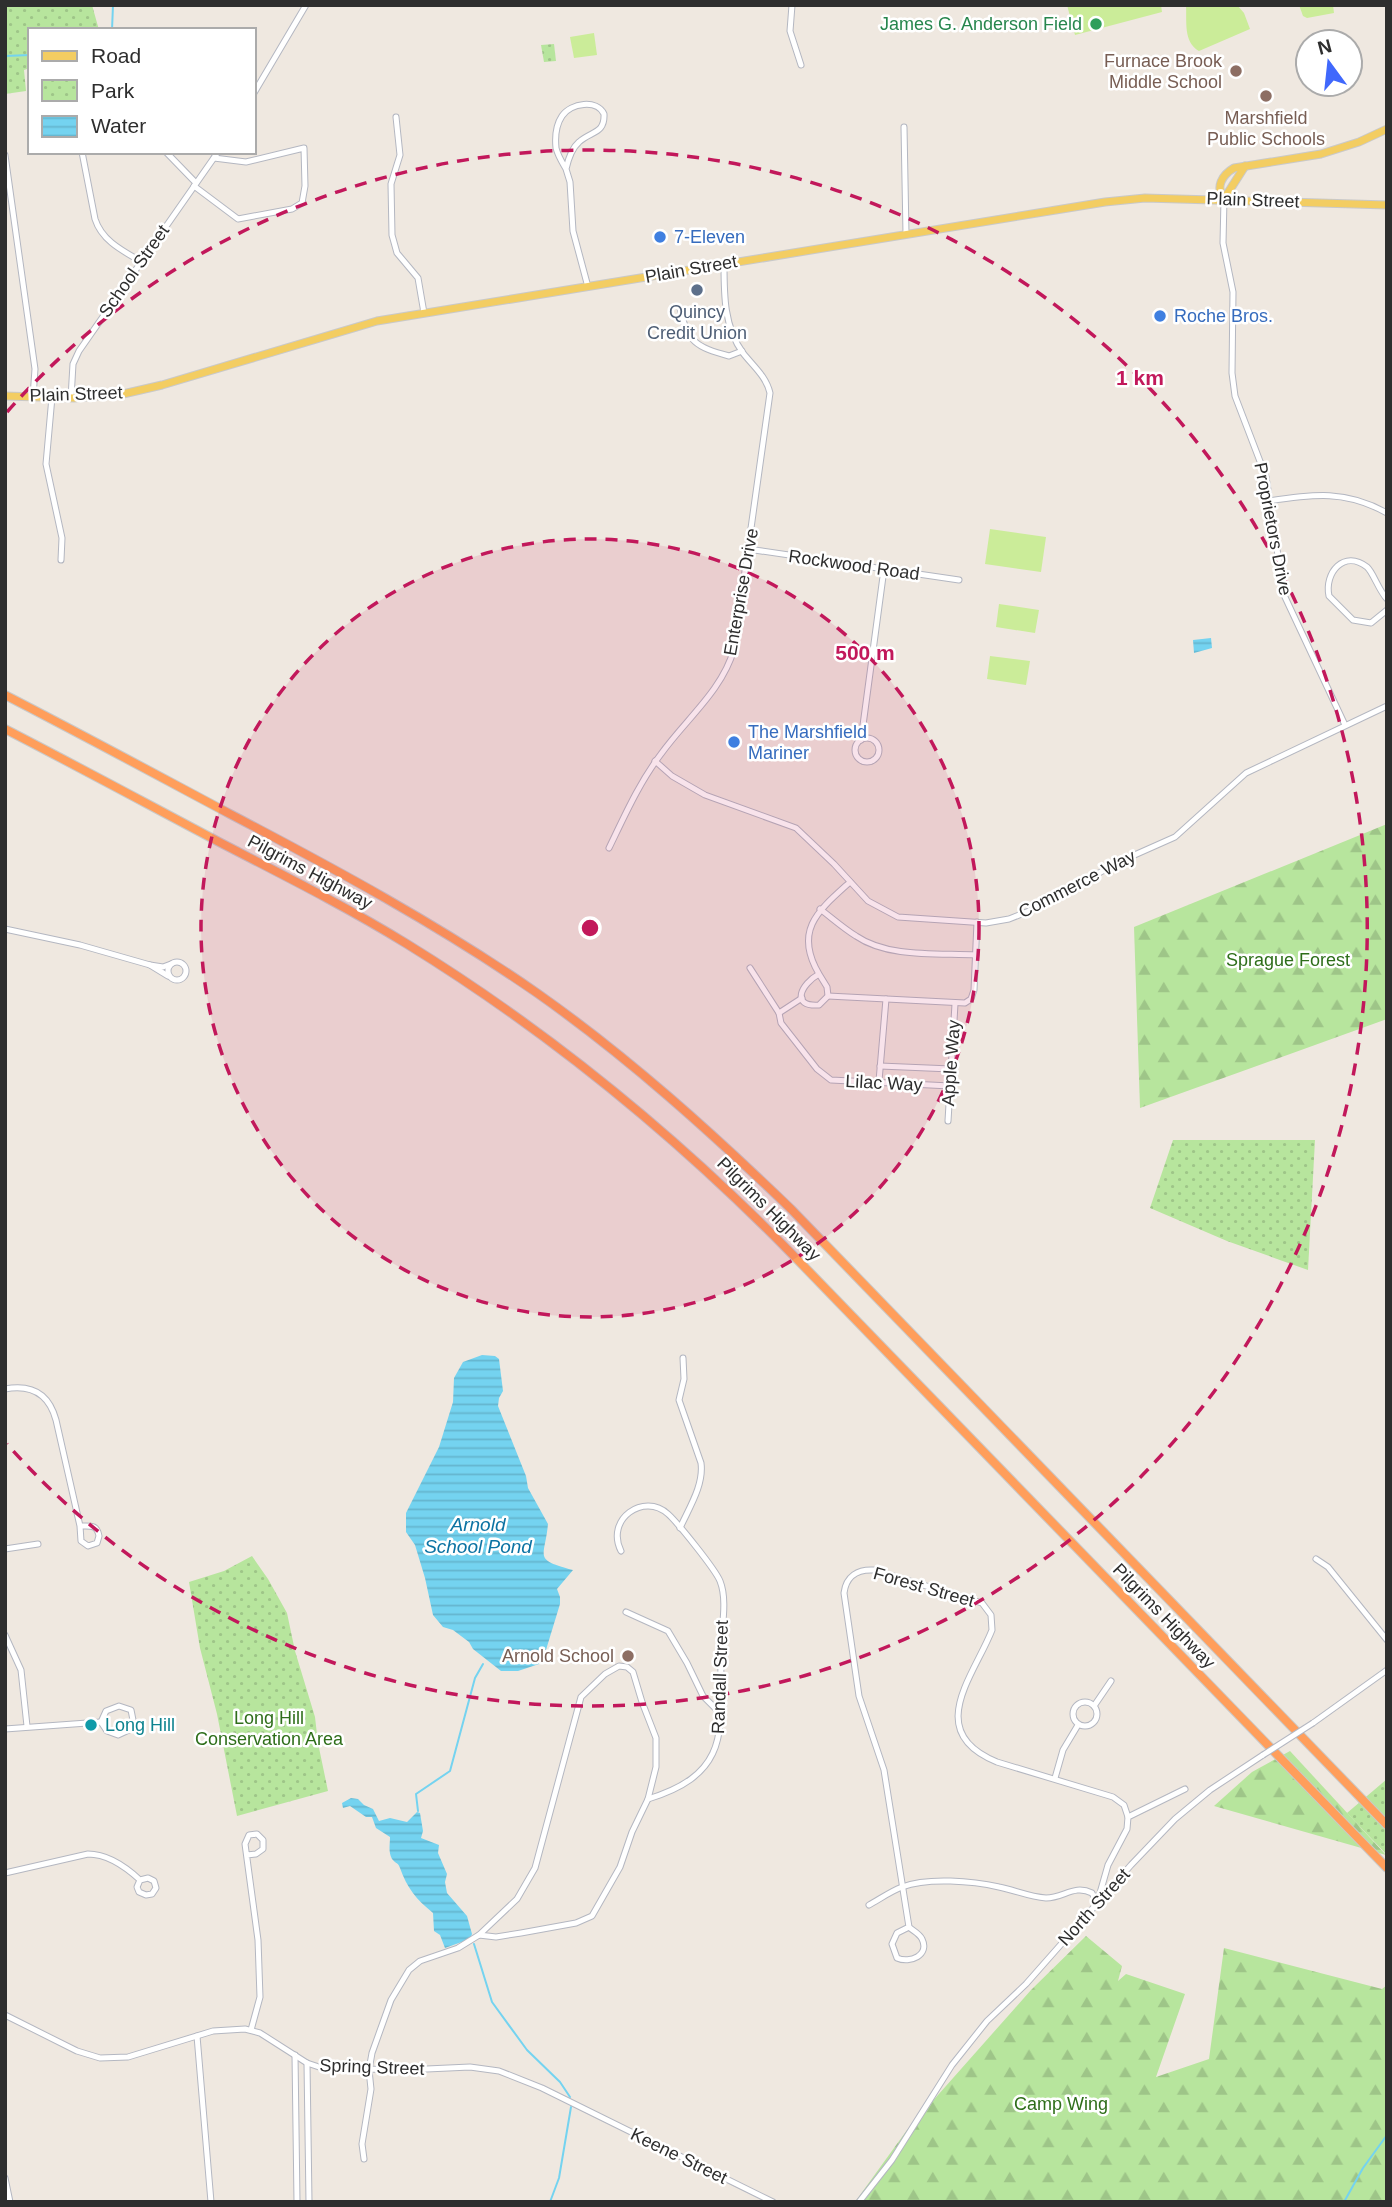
<svg xmlns="http://www.w3.org/2000/svg" width="1392" height="2207" font-family="Arial,sans-serif">
	<defs>
		<pattern id="forest-firs" width="22" height="20" patternUnits="userSpaceOnUse" patternTransform="scale(1.75)"><rect width="22" height="20" fill="#b7e59d"/><path d="M5 1l3.5 6h-7zM16 11l3.5 6h-7z" fill="#9ec588"/></pattern>
		<pattern id="park-dots" width="8" height="8" patternUnits="userSpaceOnUse" patternTransform="scale(1.75)"><rect width="8" height="8" fill="#b7e59d"/><path d="M2 2h.1M6 6h.1" fill="none" stroke="#9ec588" stroke-width="1.8" stroke-linecap="round"/></pattern>
		<pattern id="water-rules" width="6" height="5" patternUnits="userSpaceOnUse" patternTransform="scale(1.75)"><rect width="6" height="5" fill="#74d3f0"/><path d="M0 2.5h6" fill="none" stroke="#65b5ce"/></pattern>
	</defs>
	<rect width="100%" height="100%" fill="#efe8e0"/>
	<g fill="url(#forest-firs)">
		<polygon points="1387,824 1387,1019 1140,1108 1134,927"/>
		<polygon points="1290,1751 1386,1855 1214,1806 1252,1772"/>
		<polygon points="1086,1936 1122,1966 1118,1981 1126,1974 1185,1994 1156,2077 1209,2059 1224,1948 1382,1989 1387,1985 1387,2202 855,2202 907,2130 1031,1990"/>
	</g>
	<g fill="url(#park-dots)">
		<polygon points="5,5 92,5 99,30 30,30 30,68 24,70 26,91 5,94"/>
		<polygon points="554,44 556,61 544,62 541,45"/>
		<polygon points="1173,1140 1315,1140 1308,1270 1227,1241 1150,1208"/>
		<polygon points="252,1556 268,1579 287,1613 295,1651 315,1717 318,1743 328,1791 237,1816 217,1714 200,1648 189,1582 224,1571"/>
		<polygon points="1387,1779 1387,1855 1347,1813"/>
	</g>
	<g fill="#cbec99">
		<polygon points="1067,5 1161,5 1162,12 1075,35"/>
		<path d="M1186,5H1237L1244,13L1250,29L1199,51C1183,42 1187,21 1186,5Z"/>
		<polygon points="1299,5 1333,5 1334,13 1307,18 1303,16"/>
		<polygon points="594,33 597,55 574,58 570,37"/>
		<polygon points="990,529 1046,537 1041,572 985,564"/>
		<polygon points="999,604 1039,610 1035,633 996,627"/>
		<polygon points="990,656 1030,661 1026,685 987,679"/>
	</g>
	<g fill="url(#water-rules)">
		<polygon points="1211,638 1212,648 1194,653 1193,640"/>
		<path d="M482,1355L495,1356L499,1359L503,1391L499,1398L498,1406L526,1476L528,1488L548,1524C545,1558 532,1559 573,1570L557,1589L560,1597V1604L542,1663L518,1671H501L473,1649L469,1642L453,1630L443,1627L433,1615L425,1578L415,1545L406,1532V1513L439,1447L453,1402L454,1378L463,1362Z"/>
		<path d="M351,1798L358,1799L364,1805L373,1809L379,1821L390,1818L407,1822L417,1812L420,1813L423,1831L421,1838L439,1845L438,1853L447,1874L445,1882L447,1893L467,1916L472,1934L470,1939L445,1948L440,1935L434,1931L433,1913C416,1899 407,1888 400,1868C397,1861 397,1865 392,1859C388,1852 390,1844 390,1837L376,1828L372,1817H366L350,1806L343,1808L342,1803Z"/>
	</g>
	<g fill="none" stroke-linecap="round" stroke-linejoin="round">
		<g stroke="#74d3f0" stroke-width="2">
			<polyline points="112,30 113,5"/>
			<polyline points="5,56 30,55"/>
			<polyline points="418,1811 416,1794 450,1771 475,1678 483,1664"/>
			<polyline points="474,1944 492,2002 527,2050 560,2082 570,2097"/>
			<polyline points="550,2202 559,2178 571,2107"/>
			<polyline points="1344,2202 1363,2168 1387,2135"/>
		</g>
		<defs>
			<g id="minor">
				<polyline points="792,5 790,31 801,65"/>
				<polyline points="254,93 306,5"/>
				<polyline points="396,117 400,155 391,184 392,235 397,253 418,278 424,313"/>
				<polyline points="904,127 906,234"/>
				<path d="M82,152L95,219C102,241 123,251 142,262"/>
				<polyline points="166,152 196,183"/>
				<polyline points="5,155 35,369 33,397"/>
				<path d="M566,169C562,162 558,156 556,148C555,138 556,125 562,116C571,103 597,99 604,114C605,134 591,131 579,142C572,148 568,160 566,169L570,182L573,231L588,287"/>
				<polyline points="194,186 238,219 292,209 302,203 305,186 304,148 246,162 214,158"/>
				<polyline points="1224,199 1223,243 1233,292 1232,373 1235,396 1266,477 1284,595 1345,725"/>
				<path d="M680,308C687,342 696,347 729,356L742,351"/>
				<polyline points="52,397 46,464 62,538 61,560"/>
				<polyline points="71,398 73,364 79,351 218,152"/>
				<path d="M1269,501C1314,494 1346,490 1387,513"/>
				<polyline points="748,549 959,580"/>
				<path d="M1387,599C1379,591 1373,572 1367,567C1344,549 1324,573 1329,596L1353,620L1371,623L1387,610"/>
				<circle cx="867" cy="750" r="12"/>
				<polyline points="861,740 884,569"/>
				<polyline points="655,761 672,776 705,795 796,828 834,864 868,901 898,917 986,923 1009,919 1029,911 1121,861 1175,837 1246,773 1387,706"/>
				<path d="M609,848C625,815 639,783 661,754C686,719 722,691 734,649L770,393C766,376 753,366 743,353C724,327 724,295 724,264"/>
				<path d="M820,909C832,918 843,928 856,936C888,958 938,953 976,955"/>
				<polyline points="5,929 80,945 150,965 163,967 171,964"/>
				<circle cx="177" cy="971" r="9"/>
				<polyline points="150,965 168,976"/>
				<polyline points="750,968 779,1013 781,1023 817,1069 831,1080 950,1086"/>
				<path d="M819,974L827,987L828,996L819,1005C790,1007 801,984 819,974C793,930 819,910 850,882"/>
				<polyline points="828,996 965,1003 971,999 974,990 977,922"/>
				<polyline points="779,1013 802,998"/>
				<polyline points="880,1066 951,1069"/>
				<polyline points="879,1081 886,999"/>
				<polyline points="948,1121 955,1004"/>
				<path d="M5,1389C32,1384 49,1394 56,1420L80,1526L81,1541L88,1546L97,1543L99,1536C97,1524 90,1526 80,1526"/>
				<path d="M680,1528C689,1508 704,1485 701,1463L679,1400L684,1379L683,1358"/>
				<polyline points="5,1549 38,1544"/>
				<polyline points="1316,1559 1328,1567 1387,1640"/>
				<polyline points="626,1612 668,1631 687,1663 703,1696 722,1715"/>
				<polyline points="5,1635 21,1670 27,1726"/>
				<circle cx="1085" cy="1714" r="12"/>
				<polygon points="119,1706 131,1710 133,1720 131,1729 118,1735 107,1731 101,1722 106,1711"/>
				<polyline points="1094,1706 1111,1681"/>
				<polyline points="1313,1723 1387,1670"/>
				<polyline points="5,1729 101,1722"/>
				<polyline points="1055,1778 1063,1750 1078,1725"/>
				<polyline points="247,1855 256,1854 263,1849 263,1840 257,1834 249,1835 245,1844 258,1940 260,1997 251,2030"/>
				<path d="M5,1873L88,1854C108,1854 126,1867 140,1880L148,1878L154,1881L156,1888L152,1894L146,1895L139,1892L137,1887L140,1880"/>
				<polyline points="1098,1900 1108,1865 1127,1829 1128,1817 1185,1789"/>
				<path d="M869,1905C880,1899 891,1891 902,1887C928,1877 973,1881 999,1887C1014,1890 1030,1897 1046,1898C1064,1898 1074,1884 1092,1893L1097,1903"/>
				<path d="M909,1927L897,1933L892,1944L897,1958C910,1964 930,1955 922,1939C919,1933 913,1931 909,1927L884,1770L859,1696L844,1593C846,1576 858,1569 874,1570L982,1603L991,1615L992,1630C974,1676 923,1732 997,1762L1113,1797L1124,1805L1128,1817"/>
				<polyline points="479,1935 517,1899 535,1868 581,1697 605,1674 619,1666 627,1667 633,1672 642,1702 656,1738 656,1767 648,1799"/>
				<polyline points="5,2015 77,2051 100,2058 128,2057 213,2031 245,2029 260,2033 307,2063 322,2068 405,2070 470,2067 499,2071 542,2088 773,2202"/>
				<polyline points="197,2036 211,2202"/>
				<polyline points="295,2055 297,2202"/>
				<polyline points="307,2063 309,2202"/>
				<path d="M364,2159L362,2144L371,2089L369,2070L372,2053L391,2000L409,1970L420,1961L458,1948L479,1935L496,1937L521,1933L576,1923L592,1916L620,1867L632,1832L648,1799C736,1772 719,1725 721,1650C721,1629 728,1601 720,1581C715,1569 678,1523 668,1514C644,1492 605,1519 621,1551"/>
				<polyline points="5,2178 10,2202"/>
				<polyline points="859,2202 892,2160 952,2065 987,2021 1026,1984 1131,1865 1175,1819 1210,1790 1263,1755"/>
			</g>
			<g id="major">
				<path d="M1224,199C1215,187 1222,175 1234,168L1321,154L1359,142L1387,129"/>
				<polyline points="1224,199 1245,166"/>
				<polyline points="5,396 74,398 123,394 162,385 377,321 1105,202 1145,198 1387,205"/>
			</g>
			<g id="highway">
				<path d="M5,695C81,734 155,774 230,814C335,869 439,925 537,993C628,1057 711,1132 791,1209L1387,1825"/>
				<path d="M5,729C77,766 149,805 221,843C283,875 347,907 407,944C548,1031 674,1134 790,1252L1387,1868"/>
			</g>
		</defs>
		<use href="#minor" stroke="#b4b7c1" stroke-width="7"/>
		<use href="#major" stroke="#c9c9c9" stroke-width="9"/>
		<use href="#highway" stroke="#c9c9c9" stroke-width="10"/>
		<use href="#minor" stroke="#fff" stroke-width="5"/>
		<use href="#major" stroke="#f3cd62" stroke-width="7"/>
		<use href="#highway" stroke="#ff9e5b" stroke-width="8"/>
		<defs>
			<polyline id="minor-bridge" points="1263,1755 1313,1723"/>
		</defs>
		<use href="#minor-bridge" stroke="#b4b7c1" stroke-width="7" stroke-linecap="butt"/>
		<use href="#minor-bridge" stroke="#fff" stroke-width="5"/>
	</g>
	<circle cx="590" cy="928" r="389" fill="#c2185b" fill-opacity=".12"/>
	<g fill="none" stroke="#c2185b" stroke-width="3.5" stroke-dasharray="12 9">
		<circle cx="590" cy="928" r="389"/>
		<path d="M7 412A778 778 0 1 1 7 1444"/>
	</g>
	<circle fill="#2e9e5b" stroke="#fff" stroke-width="2.5" cx="1096" cy="24" r="7"/>
	<g fill="#8d6e63" stroke="#fff" stroke-width="2.5">
		<circle cx="1236" cy="71" r="7"/>
		<circle cx="1266" cy="96" r="7"/>
		<circle cx="628" cy="1656" r="7"/>
	</g>
	<g fill="#3f7fe0" stroke="#fff" stroke-width="2.5">
		<circle cx="660" cy="237" r="7"/>
		<circle cx="1160" cy="316" r="7"/>
		<circle cx="734" cy="742" r="7"/>
	</g>
	<circle fill="#5c6f8a" stroke="#fff" stroke-width="2.5" cx="697" cy="290" r="7"/>
	<circle fill="#0f9aa8" stroke="#fff" stroke-width="2.5" cx="91" cy="1725" r="7"/>
	<g text-anchor="middle" stroke-width="5" stroke-linejoin="round" paint-order="stroke">
		<g font-size="18" fill="#27864d" stroke="#fff" text-anchor="end">
			<text x="1082" y="30">James G. Anderson Field</text>
		</g>
		<g font-size="18" fill="#785e54" stroke="#fff" text-anchor="end">
			<text x="1222" y="67">Furnace Brook<tspan x="1222" dy="21">Middle School</tspan></text>
			<text x="1266" y="124" text-anchor="middle">Marshfield<tspan x="1266" dy="21">Public Schools</tspan></text>
			<text x="614" y="1662">Arnold School</text>
		</g>
		<g font-size="18" fill="#2e2e2e" stroke="#fff">
			<text transform="translate(1253 200) rotate(2)" y="6">Plain Street</text>
			<text transform="translate(691 269) rotate(-10)" y="6">Plain Street</text>
			<text transform="translate(134 271) rotate(-55)" y="6">School Street</text>
			<text transform="translate(76 394) rotate(-2)" y="6">Plain Street</text>
			<text transform="translate(1273 529) rotate(79)" y="6">Proprietors Drive</text>
			<text transform="translate(854 565) rotate(8)" y="6">Rockwood Road</text>
			<text transform="translate(741 592) rotate(-80)" y="6">Enterprise Drive</text>
			<text transform="translate(310 872) rotate(28)" y="6">Pilgrims Highway</text>
			<text transform="translate(1077 884) rotate(-27)" y="6">Commerce Way</text>
			<text transform="translate(951 1063) rotate(-86)" y="6">Apple Way</text>
			<text transform="translate(884 1083) rotate(3)" y="6">Lilac Way</text>
			<text transform="translate(769 1209) rotate(45)" y="6">Pilgrims Highway</text>
			<text transform="translate(924 1587) rotate(16)" y="6">Forest Street</text>
			<text transform="translate(1164 1616) rotate(46)" y="6">Pilgrims Highway</text>
			<text transform="translate(720 1677) rotate(-88)" y="6">Randall Street</text>
			<text transform="translate(1094 1907) rotate(-48)" y="6">North Street</text>
			<text transform="translate(372 2067) rotate(2)" y="6">Spring Street</text>
			<text transform="translate(679 2156) rotate(26)" y="6">Keene Street</text>
		</g>
		<g font-size="18" fill="#366cbe" stroke="#fff" text-anchor="start">
			<text x="674" y="243">7-Eleven</text>
			<text x="1174" y="322">Roche Bros.</text>
			<text x="748" y="738">The Marshfield<tspan x="748" dy="21">Mariner</tspan></text>
		</g>
		<g font-size="18" fill="#4e5e75" stroke="#fff">
			<text x="697" y="318">Quincy<tspan x="697" dy="21">Credit Union</tspan></text>
		</g>
		<g font-size="18" fill="#2e6e1a" stroke="#fff">
			<text x="1288" y="966">Sprague Forest</text>
			<text x="269" y="1724">Long Hill<tspan x="269" dy="21">Conservation Area</tspan></text>
			<text x="1061" y="2110">Camp Wing</text>
		</g>
		<g font-size="18" fill="#0d838f" stroke="#fff" text-anchor="start">
			<text x="105" y="1731">Long Hill</text>
		</g>
		<g font-size="19" font-style="italic" fill="#0c73a3" stroke="#fff">
			<text x="478" y="1531">Arnold<tspan x="478" dy="22">School Pond</tspan></text>
		</g>
	</g>
	<circle cx="590" cy="928" r="10" fill="#c2185b" stroke="#fff" stroke-width="3.5"/>
	<g font-size="21" text-anchor="middle" font-weight="bold" fill="#c2185b" stroke="#fff" stroke-width="5" stroke-linejoin="round" paint-order="stroke">
		<text x="1140" y="385">1 km</text>
		<text x="865" y="660">500 m</text>
	</g>
	<rect width="1392" height="2207" fill="none" stroke="#2e2e2e" stroke-width="14"/>
	<rect x="28" y="28" width="228" height="126" fill="#ffffff" stroke="#ababab" stroke-width="2"/>
	<rect x="42" y="51" width="35" height="10" fill="#f3cd62" stroke="#ababab" stroke-width="2"/>
	<text x="91" y="63" font-size="21" fill="#2e2e2e">Road</text>
	<rect x="42" y="80" width="35" height="21" fill="url(#park-dots)" stroke="#ababab" stroke-width="2"/>
	<text x="91" y="98" font-size="21" fill="#2e2e2e">Park</text>
	<rect x="42" y="116" width="35" height="21" fill="url(#water-rules)" stroke="#ababab" stroke-width="2"/>
	<text x="91" y="133" font-size="21" fill="#2e2e2e">Water</text>
	<g transform="translate(1329 63) rotate(345)"><circle r="33" fill="#ffffff" stroke="#ababab" stroke-width="2"/>
	<path d="M0-5L12 26L0 18L-12 26Z" fill="#4068fc"/>
	<text y="-10" font-size="19" font-weight="bold" text-anchor="middle" fill="#2e2e2e">N</text>
	</g>
</svg>
